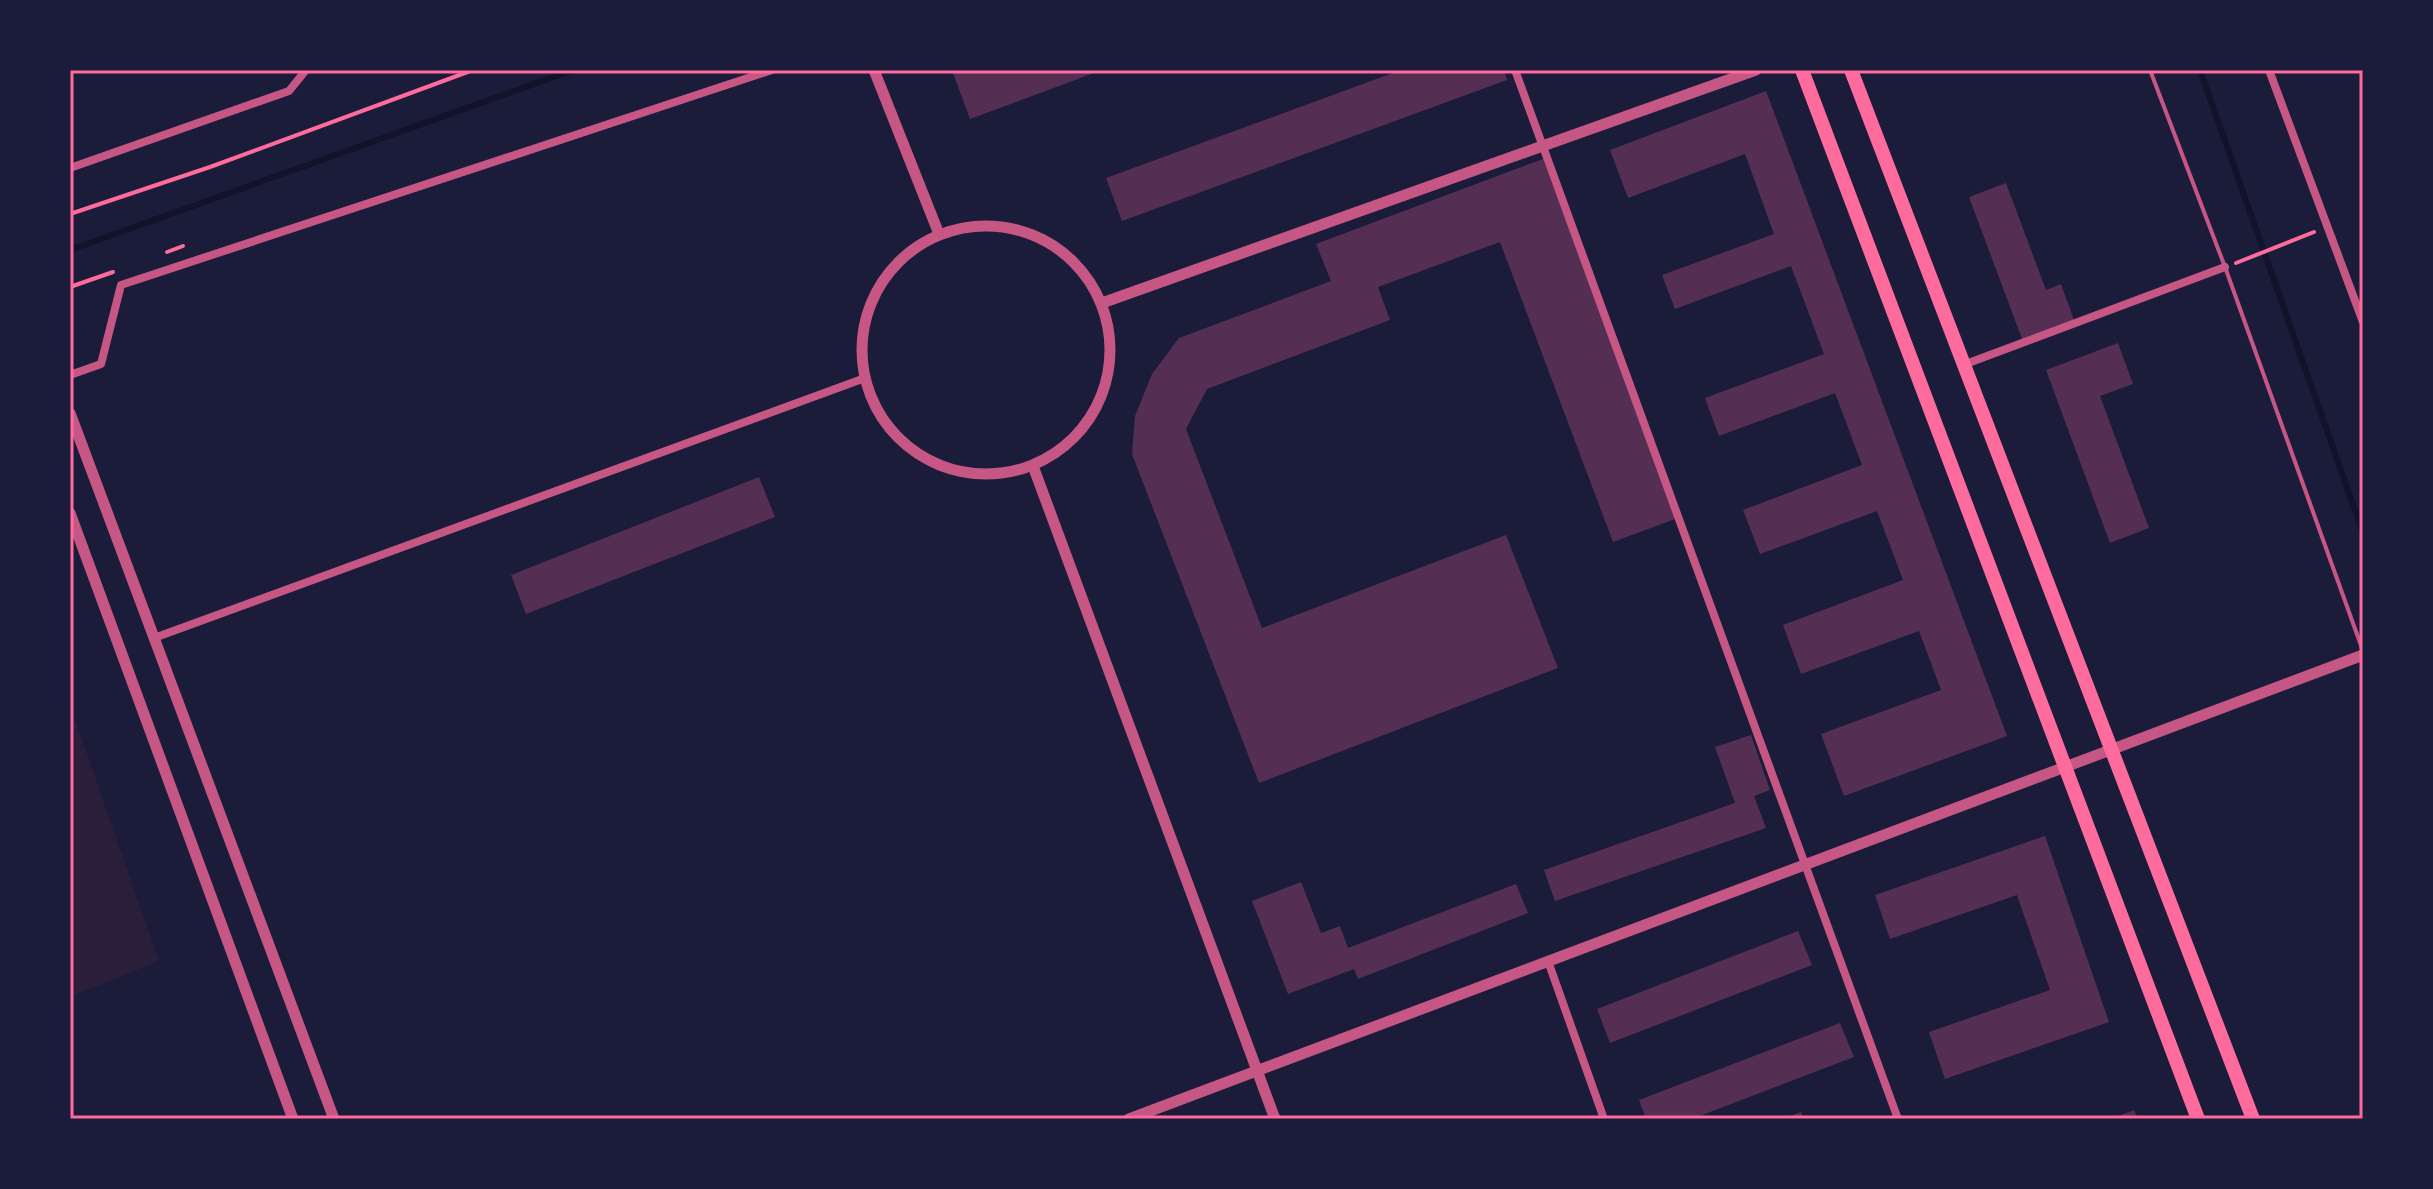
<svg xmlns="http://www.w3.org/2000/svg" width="2433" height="1189" font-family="'DejaVu Sans',sans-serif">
	<rect width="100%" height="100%" fill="#1b1b3a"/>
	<polygon fill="#2a1e3b" points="70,705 159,961 70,997"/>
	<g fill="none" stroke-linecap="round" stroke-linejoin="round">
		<g stroke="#12122b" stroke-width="6">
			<polyline points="2200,70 2363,533"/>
			<polyline points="70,250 573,70"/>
		</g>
	</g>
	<g fill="#542f53">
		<polygon points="962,70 1102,70 970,119 953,73"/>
		<polygon points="1401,70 1504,70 1507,80 1122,221 1106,178"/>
		<polygon points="1766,91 2007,736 1844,796 1821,734 1941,690 1919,631 1801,674 1783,625 1903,580 1877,511 1760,554 1743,510 1862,465 1835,393 1719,436 1705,398 1824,354 1791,266 1675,309 1662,275 1774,234 1745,154 1628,198 1610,150"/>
		<polygon points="1543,159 1678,518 1613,542 1500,242 1378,287 1390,320 1207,389 1186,429 1262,628 1506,535 1558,668 1259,783 1132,454 1135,416 1152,374 1179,338 1331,281 1316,244"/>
		<polygon points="2006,183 2046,290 2061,284 2074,320 2022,339 1969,197"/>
		<polygon points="2118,343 2133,384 2100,396 2149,528 2110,543 2046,370"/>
		<polygon points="759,477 775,517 526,614 511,575"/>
		<polygon points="1751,735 1770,790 1754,796 1766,828 1555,901 1544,870 1735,803 1715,747"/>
		<polygon points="2045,836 2109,1022 1945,1079 1929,1032 2050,990 2017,895 1890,939 1875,895"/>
		<polygon points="1301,882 1321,933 1340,926 1348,948 1516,884 1528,913 1358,979 1354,969 1288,994 1252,901"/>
		<polygon points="1798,931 1812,965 1610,1043 1597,1009"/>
		<polygon points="1840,1023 1854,1057 1692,1119 1646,1119 1639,1100"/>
		<polygon points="2134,1110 2138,1119 2111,1119"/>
		<polygon points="1801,1112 1804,1119 1782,1119"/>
	</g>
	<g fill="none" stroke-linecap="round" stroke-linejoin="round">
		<g stroke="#ff6b9d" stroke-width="4">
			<polyline points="70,214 210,167 473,70"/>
			<polyline points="167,252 183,246"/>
			<polyline points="2236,263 2314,232"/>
			<polyline points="70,287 113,272"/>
		</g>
		<polyline stroke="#c65784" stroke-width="4" points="2150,70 2225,267 2363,651"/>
		<g stroke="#c65784" stroke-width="8">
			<polyline points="1515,70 1898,1119"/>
			<polyline points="2269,70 2363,322"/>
			<polyline points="70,168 289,91 306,70"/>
			<polyline points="1963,365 2225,267"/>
			<polyline points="70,375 101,364 121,285 772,70"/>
			<polyline points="154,638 865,378"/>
			<polyline points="1548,961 1604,1119"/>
		</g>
		<g stroke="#c65784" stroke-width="11">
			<polyline points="874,70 939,234"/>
			<circle cx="986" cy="350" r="124"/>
			<polyline points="1102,303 1756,70"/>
			<polyline points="70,413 334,1119"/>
			<polyline points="1033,466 1275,1119"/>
			<polyline points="70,513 293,1119"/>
			<polyline points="1129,1119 2363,655"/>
		</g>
		<g stroke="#ff6b9d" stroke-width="14">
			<polyline points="1802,70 2198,1119"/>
			<polyline points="1851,70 2253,1119"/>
		</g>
	</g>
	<rect width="2433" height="1189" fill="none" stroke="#1b1b3a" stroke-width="144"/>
	<rect x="72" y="72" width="2289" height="1045" fill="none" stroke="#ff6b9d" stroke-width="3"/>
</svg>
